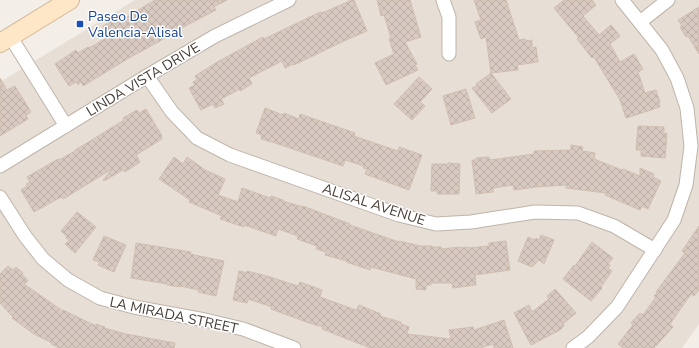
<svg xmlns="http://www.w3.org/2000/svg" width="699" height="348" font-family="'Nunito Sans',sans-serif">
	<defs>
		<pattern id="building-cross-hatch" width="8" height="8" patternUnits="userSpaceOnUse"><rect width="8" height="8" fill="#d8cac0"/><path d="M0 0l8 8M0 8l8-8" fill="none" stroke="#bbaea6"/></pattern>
	</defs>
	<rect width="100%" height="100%" fill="#f3eee8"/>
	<polygon fill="#e7dfd6" points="135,0 699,0 699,324 682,348 0,348 0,82"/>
	<g fill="url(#building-cross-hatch)" stroke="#d0beb0">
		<polygon points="155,0 227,0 214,7 216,10 172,33 160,41 129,58 83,86 81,82 78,85 76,82 69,86 55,64 76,50 78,53 88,47 89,48 108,37 103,26 113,20 115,24"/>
		<polygon points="352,0 354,0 367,31 344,41 294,65 293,64 285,68 282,61 249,78 252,84 240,91 240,89 221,99 224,104 215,108 213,104 201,110 189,88 195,85 193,82 197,80 195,76 219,61 263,37 264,39 318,13 322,12 322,13"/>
		<polygon points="377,0 410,0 421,37 405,42 417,64 415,65 418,70 386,85 375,63 394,54 389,39 391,38 384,15 381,16"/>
		<polygon points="474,0 506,0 519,40 525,39 526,41 532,40 532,48 536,47 538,62 517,65 518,70 491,73 511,99 492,113 472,88 477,86 476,84 491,73 486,37 481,39 475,22 481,20"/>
		<polygon points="564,0 592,0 596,5 583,16 599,35 611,25 620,36 610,44 620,62 634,54 643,69 638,72 645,93 656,90 660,102 659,103 660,107 626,118 620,100 594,57 592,58 577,39 579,38 554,8"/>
		<polygon points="699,7 699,54 688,36 686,37 680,27 682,26 678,20"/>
		<polygon points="419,77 432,89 420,102 425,106 412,120 394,104"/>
		<polygon points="0,78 7,90 15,86 31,112 26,115 28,119 0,136"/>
		<polygon points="466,89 475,118 451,125 443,96"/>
		<polygon points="265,108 283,115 284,113 299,119 300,114 355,133 354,136 398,151 399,147 422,155 409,190 365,174 367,169 363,168 364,166 345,160 343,166 278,144 261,139 262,135 256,133"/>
		<polygon points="146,109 162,136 161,136 162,139 136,155 140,162 125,172 123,170 104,181 103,180 112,169 63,199 61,197 34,212 21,190 27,186 26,184 30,182 27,177 58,159 59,160 75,151 75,150 87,143 124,120 123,118 137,110 139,113"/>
		<polygon points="638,126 664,127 664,134 667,133 665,158 641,156 641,150 636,150"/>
		<polygon points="571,145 583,147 582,151 595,153 594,159 622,170 623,169 640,176 640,168 654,174 653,177 661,181 648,209 642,206 640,210 605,195 606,193 566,188 566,185 536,187 514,190 513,185 493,188 493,192 476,194 472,160 476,160 476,158 489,157 490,160 534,154 534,151 571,150"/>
		<polygon points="174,157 183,164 187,157 205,170 225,179 218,195 238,202 242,188 270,198 271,196 283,200 283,201 303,207 303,206 350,224 350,225 399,242 399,241 421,246 432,246 432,247 441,247 441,249 461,247 461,248 468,247 468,248 489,246 489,243 506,241 510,270 475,275 476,285 453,288 452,283 431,283 431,285 426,285 426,290 416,289 416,279 371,267 370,270 346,262 347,261 325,255 326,252 316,249 317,246 297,239 298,236 278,229 276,236 244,225 244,227 220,219 222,216 189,202 190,200 159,179"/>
		<polygon points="448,163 460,164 459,194 437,194 437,191 431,191 432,164 448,164"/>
		<polygon points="77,212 96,227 75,253 65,244 69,240 66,238 67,236 61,231"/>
		<polygon points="699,226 699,290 694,296 691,294 670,324 673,327 654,348 623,348 618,344 633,325 631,323 640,313 643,315 656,297 654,296 657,293 656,292 685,253 682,251"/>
		<polygon points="541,235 554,240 544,264 539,260 532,267 518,261 528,237 535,240 536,238 539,240"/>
		<polygon points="104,236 126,245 114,272 98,265 100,262 93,260"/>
		<polygon points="592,242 613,258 608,264 610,265 608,268 612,271 601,287 602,288 591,301 563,279 574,265 575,266"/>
		<polygon points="136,243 191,252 190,254 224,261 216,296 198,292 199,290 180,286 180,287 167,285 167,284 131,278"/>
		<polygon points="8,266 13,270 16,267 23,273 22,274 28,281 24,284 63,311 63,310 96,326 96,324 105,327 104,328 126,334 175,343 174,348 59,348 51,344 52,343 34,334 12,318 13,317 0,303 0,274"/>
		<polygon points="239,271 247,273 247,271 267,276 298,286 300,282 322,290 320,297 356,310 359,305 381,314 380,316 401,322 401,324 409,327 407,334 451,339 449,330 473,327 474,330 504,320 513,348 494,348 493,344 480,348 370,348 322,329 323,327 309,323 271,309 272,307 248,299 247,303 233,300"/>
		<polygon points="555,289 576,313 563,324 564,326 560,330 531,345 514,313 529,305 532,312 549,299 547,296"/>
	</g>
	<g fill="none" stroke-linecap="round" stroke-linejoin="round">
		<defs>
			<g id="street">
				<polyline points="443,0 449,17 449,54"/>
				<polyline points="640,22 668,0"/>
				<polyline points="10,36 66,126"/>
				<polyline points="147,76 172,112 197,138 230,155 399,215 436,224 471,222 535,212 578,213 614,226 655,250"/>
				<polyline points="0,166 147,76 215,36 289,0"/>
				<polyline points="0,197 25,236 43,259 68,280 100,298 134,307 205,320 243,329 294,348"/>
				<polyline points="573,348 588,337 617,307 674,220 686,185 691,146 687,108 677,78 662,50 622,0"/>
			</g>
			<polyline id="secondary" points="0,43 70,0"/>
		</defs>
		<use href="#street" stroke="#bfb4aa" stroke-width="15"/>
		<use href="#secondary" stroke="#d3b998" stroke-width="20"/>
		<use href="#street" stroke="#fff" stroke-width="13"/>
		<use href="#secondary" stroke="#fee7c7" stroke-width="18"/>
	</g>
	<rect fill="#1a4fb4" stroke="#fff" stroke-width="1.5" x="76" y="20" width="8" height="8" rx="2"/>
	<g text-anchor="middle" stroke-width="3" stroke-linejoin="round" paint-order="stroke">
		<g font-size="14" fill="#164399" stroke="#fff" text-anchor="start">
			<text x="88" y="21">Paseo De<tspan x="88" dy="16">Valencia-Alisal</tspan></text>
		</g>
		<g font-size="14" fill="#473d36" stroke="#fff">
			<text transform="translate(143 79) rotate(-31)" y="5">LINDA VISTA DRIVE</text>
			<text transform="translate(374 204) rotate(18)" y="5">ALISAL AVENUE</text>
			<text transform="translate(174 315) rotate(12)" y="5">LA MIRADA STREET</text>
		</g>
	</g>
</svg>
